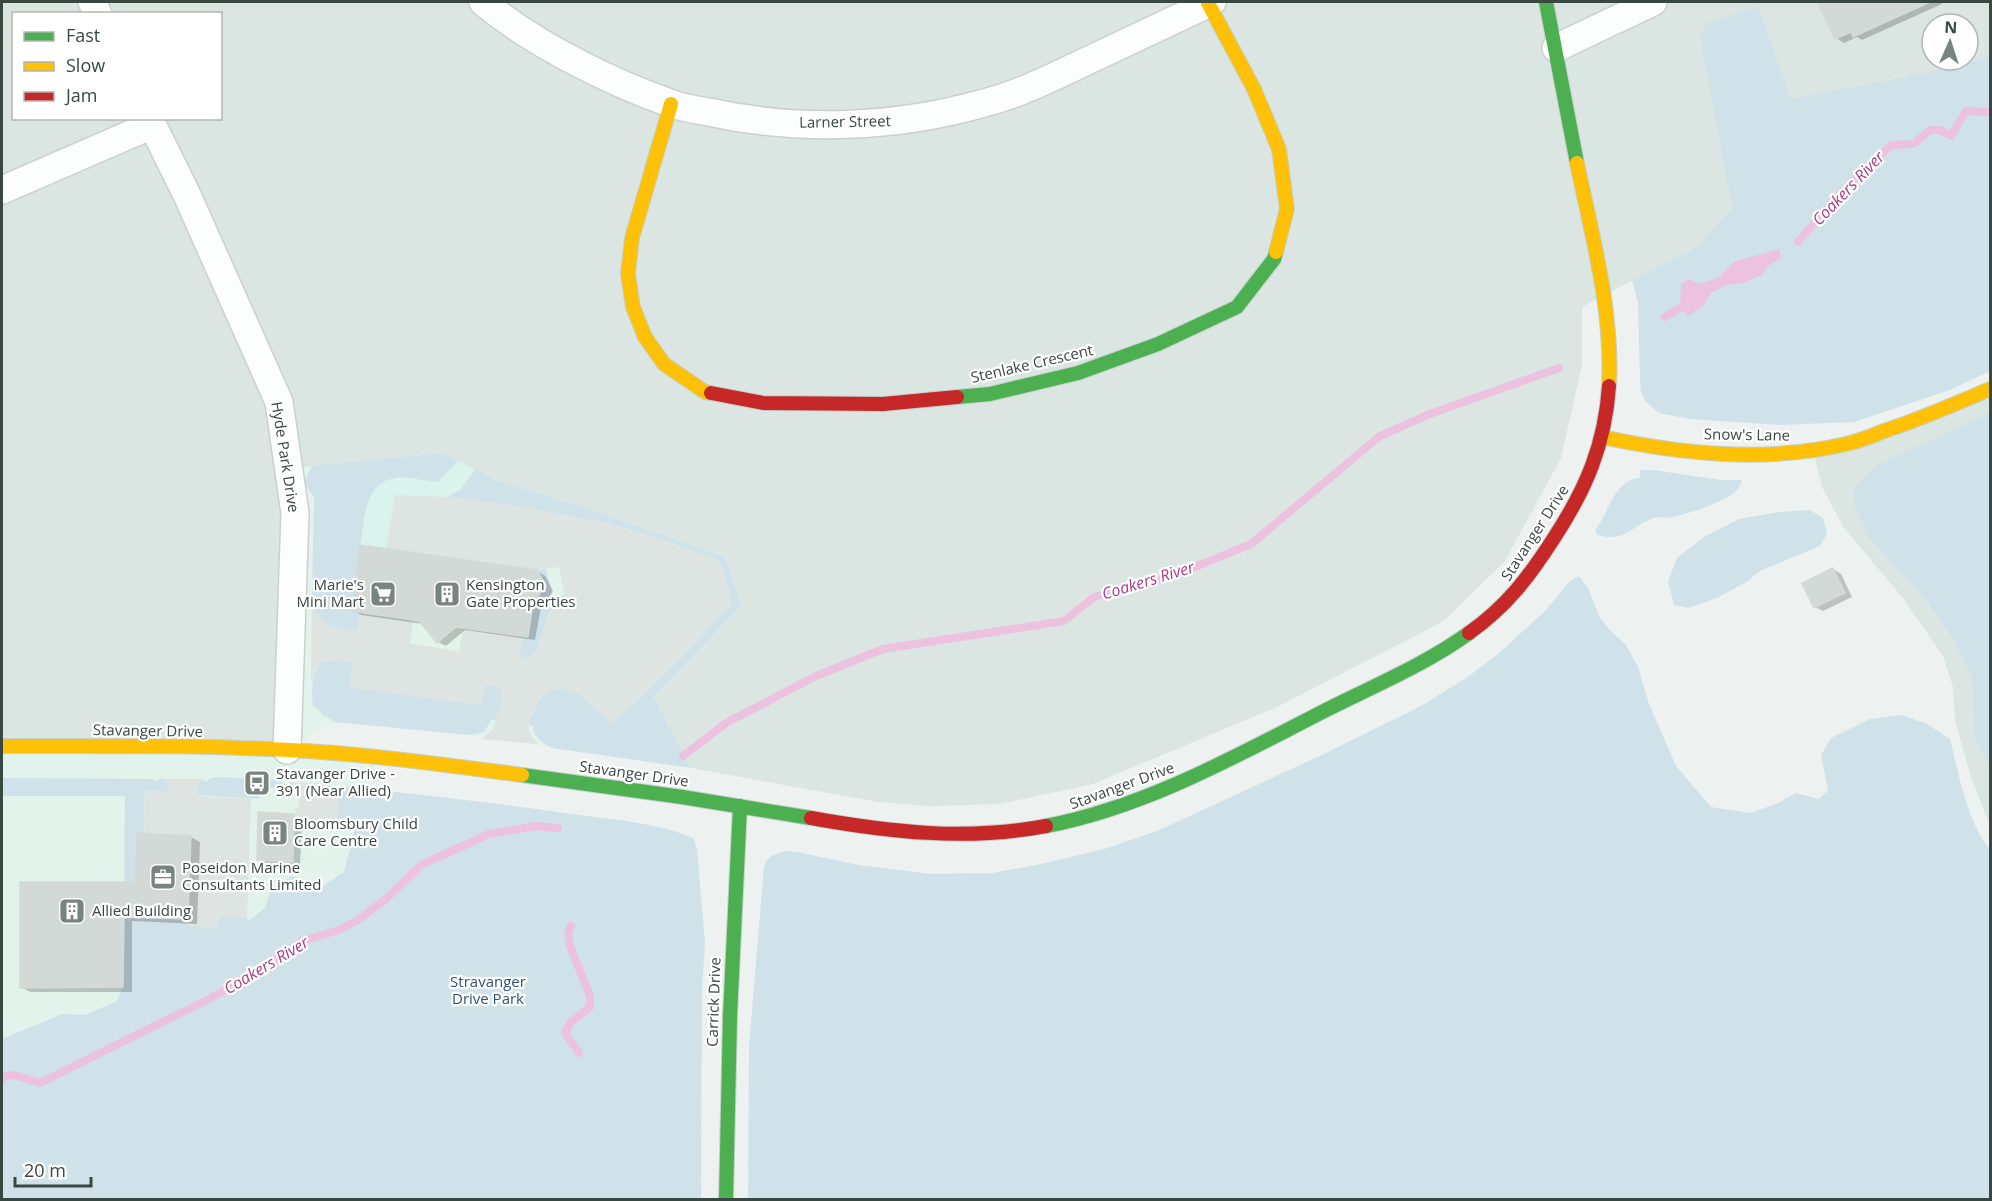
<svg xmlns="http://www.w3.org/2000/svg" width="1992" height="1201" font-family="'Open Sans',sans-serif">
	<rect width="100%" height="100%" fill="#edf2f0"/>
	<g fill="#dbe5e1" fill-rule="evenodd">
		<path d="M2,2H1990V55L1961,66L1794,195L1582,307V365L1561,458L1505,561L1444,621L1277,707L1093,784L999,804L930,806L878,802L691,768L654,697L741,606L726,557L586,508L498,481L441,453L289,469L287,750L2,746ZM14,14H220V118H14ZM1932,24H1968V60H1932Z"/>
		<polygon points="1990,389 1990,826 1971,777 1955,721 1953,687 1943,656 1903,598 1844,528 1822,487 1813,450"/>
	</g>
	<polygon fill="#e1f3ea" points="441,453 498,481 586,508 726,557 741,606 654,697 691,768 468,735 335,722 288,750 374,756 371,789 357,825 344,872 131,1010 2,1051 2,746 287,750 289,469"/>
	<g fill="#cfe2ea">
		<polygon points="1758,7 1791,99 1961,66 1990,55 1990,371 1950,390 1854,422 1780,425 1690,419 1659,413 1646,402 1641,392 1640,381 1638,303 1632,280 1698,246 1732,208 1700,36 1707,23"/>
		<polygon points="1990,413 1990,768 1974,735 1972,678 1951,635 1923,596 1870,539 1854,506 1853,490 1875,466"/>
		<polygon points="441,453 458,461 438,482 398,477 360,546 352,611 361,612 357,630 348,632 336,628 324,623 315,611 312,593 314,498 304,482 312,466"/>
		<path d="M475,469L498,481L586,508L726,557L741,606L654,697L691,768L552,748C543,743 533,737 533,726L529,725C534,700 551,677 579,694C591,701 600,714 611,723L647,691L732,604L720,561L616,525L516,506L447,497L461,489Z"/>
		<path d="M1640,470H1653L1721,480H1742C1741,483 1740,487 1738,489C1727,502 1690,513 1673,517C1667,519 1660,516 1654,518C1632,525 1625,543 1598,535L1595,531C1608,513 1615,479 1640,478Z"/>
		<polygon points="1810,510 1823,518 1827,534 1820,546 1758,572 1748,581 1717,598 1688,608 1674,605 1668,581 1677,558 1704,537 1739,519 1780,512"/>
		<path d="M546,569L553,596L565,595C560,601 553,607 549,613C539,631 547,647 526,659L519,655L522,636H528L533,602L546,586L537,570Z"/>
		<path d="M1579,576L1588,588L1600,618L1611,631L1626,645L1638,667L1649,704L1676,766L1711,807L1751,813L1778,803L1796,793L1819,799L1828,790L1821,755L1831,738L1870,719L1902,715L1927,724L1950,739C1959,775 1967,821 1990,850V1199L748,1200L749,1046L764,866L767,860L773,855L785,851L797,852L859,865L932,874L993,873L1041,864L1104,849L1157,831L1326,753L1421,706L1469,676L1497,655L1546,610L1570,581Z"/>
		<path d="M338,660L353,662L350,687L481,705L485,684L494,686L501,690V705L496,721L492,719L484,732L468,735L335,722L322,714L316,707H313C312,689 310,676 322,662Z"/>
		<polygon points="219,777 280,780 289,789 260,787 259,799 197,795 196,790 202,779 205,782 211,778"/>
		<path d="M2,778L149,779L158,781L160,778L166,781L170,787L167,792L145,791L144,834L134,917L188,919V926L216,928L217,919L224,916L247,917L248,921L265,908L271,888L292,876L320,888L344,872L356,826L337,824L338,794H324L325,788L329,784L331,787L341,786C418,794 495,803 572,814C612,820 656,822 693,838L697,848L705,943L702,990L701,1199H2V1039L62,1014L85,1015L117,1001L123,987L125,796H2Z"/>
	</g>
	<path fill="#daf3ec" d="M458,461L475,469L461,489L447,497L395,495L386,549L360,545C365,519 364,477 401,478C413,478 426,481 438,482Z"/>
	<g fill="#dee4e1">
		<polygon points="395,495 447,497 516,506 616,525 667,541 720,561 732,604 647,691 611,723 579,694 559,688 541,696 531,714 529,729 531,735 538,744 482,739 493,729 501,705 501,690 494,686 485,685 481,705 349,687 353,662 338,660 322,662 316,669 311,683 312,593 315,611 324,623 336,628 348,632 357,630 361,612 413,620 410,643 459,652 463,628 522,636 519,655 526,659 534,654 541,644 545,622 550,610 565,595 559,567 537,570 386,549"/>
		<polygon points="163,779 202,779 196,790 196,793 199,796 251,799 247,917 219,917 217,919 216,928 188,926 191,836 144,834 146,791 168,792 169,784"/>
		<polygon points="289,782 329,784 325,788 324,794 338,794 337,824 315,823 314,829 299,828 300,822 294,822 295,808 299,808 299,797 296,790"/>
	</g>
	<polygon fill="#ecc2de" points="1779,249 1781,258 1768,266 1762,275 1743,283 1726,285 1711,293 1704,305 1688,316 1680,308 1681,284 1688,279 1700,284 1720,277 1733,262"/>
	<g fill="#0003">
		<polygon points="1819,2 1941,2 1942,4 1862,40 1857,37 1844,43 1836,38"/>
		<polygon points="1833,569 1841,574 1852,597 1823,611 1815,607"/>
		<polygon points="537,571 545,576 553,591 541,607 535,640 465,630 446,646 438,642 423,624 361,615 353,610"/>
		<polygon points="294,816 302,820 300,865 266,864 258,859"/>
		<polygon points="191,837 200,842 197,924 132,921 132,992 30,992 21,987"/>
	</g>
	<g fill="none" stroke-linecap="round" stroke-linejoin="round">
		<g stroke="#ecc2de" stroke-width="8">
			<polyline points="1798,242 1833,201 1891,145 1914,144 1930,130 1940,130 1951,136 1966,111 1990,112"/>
			<polyline points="1665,317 1680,308"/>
			<polyline points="683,756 726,723 816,676 883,649 1064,621 1094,597 1173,576 1251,544 1380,436 1430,414 1559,368"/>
			<polyline points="571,926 568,933 570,946 590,996 590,1007 571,1022 565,1033 579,1053"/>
			<polyline points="2,1080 4,1076 14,1075 40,1083 213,997 275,961 302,941 339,930 358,920 387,898 421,865 489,834 536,826 558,828"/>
		</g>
	</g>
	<g fill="#d3d9d6" stroke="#d3dad7" stroke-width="1.5">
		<polygon points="1817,2 1930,2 1853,37 1851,32 1835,39"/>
		<polygon points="360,545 537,570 546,586 533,602 528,637 456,627 437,643 419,621 352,611"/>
		<polygon points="1833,568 1845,593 1814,608 1802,583"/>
		<polygon points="258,812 294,814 293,862 257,860"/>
		<polygon points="137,833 191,836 188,919 124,917 123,987 20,988 20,882 135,882"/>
	</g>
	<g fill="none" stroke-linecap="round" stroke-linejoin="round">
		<defs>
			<g id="street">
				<polyline points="92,2 98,14"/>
				<path d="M483,2C512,26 545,46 578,63C607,78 638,92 670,103C682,108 696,110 709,112C799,132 896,128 984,103C1020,94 1055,76 1089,60C1130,41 1171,21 1212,2"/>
				<polyline points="1556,48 1653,2"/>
				<polyline points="149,118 187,195 279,402 295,513 287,750"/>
				<polyline points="2,190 152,125"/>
			</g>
			<g id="fast">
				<polyline points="1546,2 1577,163"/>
				<polyline points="957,397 990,394 1078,373 1158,344 1237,307 1274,259 1276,252"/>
				<polyline points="522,775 682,797 811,818"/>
				<path d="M1046,826C1146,807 1238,755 1328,709C1376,685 1426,664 1469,633"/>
				<polyline points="726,1200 730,1016 740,806"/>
			</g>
			<g id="slow">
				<polyline points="1208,3 1254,89 1279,149 1287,209 1276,252"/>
				<polyline points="671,104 632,238 628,274 633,307 645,337 664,364 705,392 711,393"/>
				<path d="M1577,163C1592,236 1613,310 1609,386"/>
				<path d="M1602,437C1681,454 1766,463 1846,444C1859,441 1872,436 1884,431C1921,419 1955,404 1990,389"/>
				<path d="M2,746C98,746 194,745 290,750C368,754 445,765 522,775"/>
			</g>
			<g id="jam">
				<polyline points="711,393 763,403 883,404 957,397"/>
				<path d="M1469,633C1507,606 1529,577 1554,538C1586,489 1605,445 1609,386"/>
				<path d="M811,818C889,832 967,841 1046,826"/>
			</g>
		</defs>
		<use href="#street" stroke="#cbd0ce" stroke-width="30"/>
		<use href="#fast" stroke="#c4d0cc" stroke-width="16"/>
		<use href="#slow" stroke="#c4d0cc" stroke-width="16"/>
		<use href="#jam" stroke="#c4d0cc" stroke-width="16"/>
		<use href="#street" stroke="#fcfdfd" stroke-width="27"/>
		<use href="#fast" stroke="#4caf50" stroke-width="14"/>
		<use href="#slow" stroke="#ffc107" stroke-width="14"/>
		<use href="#jam" stroke="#c62828" stroke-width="14"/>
	</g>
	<defs>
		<symbol id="supermarket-square" viewBox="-11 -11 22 22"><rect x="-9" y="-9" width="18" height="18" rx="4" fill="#78847e" stroke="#fff"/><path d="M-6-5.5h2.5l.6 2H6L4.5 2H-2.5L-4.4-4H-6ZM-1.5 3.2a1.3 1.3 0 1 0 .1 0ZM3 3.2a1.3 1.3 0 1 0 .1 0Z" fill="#fff"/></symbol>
		<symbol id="building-square" viewBox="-11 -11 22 22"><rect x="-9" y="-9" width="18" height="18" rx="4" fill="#78847e" stroke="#fff"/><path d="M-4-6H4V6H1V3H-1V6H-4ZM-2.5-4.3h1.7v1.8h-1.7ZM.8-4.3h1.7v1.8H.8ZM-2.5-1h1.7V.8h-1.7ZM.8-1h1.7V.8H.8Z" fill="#fff"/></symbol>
		<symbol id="bus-square" viewBox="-11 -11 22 22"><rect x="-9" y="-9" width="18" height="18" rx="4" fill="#78847e" stroke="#fff"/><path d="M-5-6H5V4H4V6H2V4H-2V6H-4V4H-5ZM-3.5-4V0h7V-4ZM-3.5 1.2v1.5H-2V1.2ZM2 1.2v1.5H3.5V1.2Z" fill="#fff"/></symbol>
		<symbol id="office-square" viewBox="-11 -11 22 22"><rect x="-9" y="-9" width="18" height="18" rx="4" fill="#78847e" stroke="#fff"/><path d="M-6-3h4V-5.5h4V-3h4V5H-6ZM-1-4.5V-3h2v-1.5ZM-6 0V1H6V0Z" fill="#fff"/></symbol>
	</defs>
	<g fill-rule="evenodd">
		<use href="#supermarket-square" x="368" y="579" width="30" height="30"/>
		<use href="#building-square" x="432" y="579" width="30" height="30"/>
		<use href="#bus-square" x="242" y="768" width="30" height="30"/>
		<use href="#building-square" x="260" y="818" width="30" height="30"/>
		<use href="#office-square" x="148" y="862" width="30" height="30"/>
		<use href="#building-square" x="57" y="896" width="30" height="30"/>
	</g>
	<g text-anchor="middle" stroke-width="4.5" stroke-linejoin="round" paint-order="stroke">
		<g font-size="15" fill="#394841" stroke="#fff">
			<text transform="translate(845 122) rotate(-1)" y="5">Larner Street</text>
			<text transform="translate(1032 364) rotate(-13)" y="5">Stenlake Crescent</text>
			<text transform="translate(1747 435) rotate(1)" y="5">Snow's Lane</text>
			<text transform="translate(285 457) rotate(81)" y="5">Hyde Park Drive</text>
			<text transform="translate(1535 533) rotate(-57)" y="5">Stavanger Drive</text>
			<text transform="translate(148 731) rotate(1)" y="5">Stavanger Drive</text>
			<text transform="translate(634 774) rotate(8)" y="5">Stavanger Drive</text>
			<text transform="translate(1122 786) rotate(-20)" y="5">Stavanger Drive</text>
			<text transform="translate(714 1002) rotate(-88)" y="5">Carrick Drive</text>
		</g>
		<g font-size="15" fill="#394841" stroke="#fff" text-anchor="start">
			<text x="364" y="590" text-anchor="end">Marie's<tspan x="364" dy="17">Mini Mart</tspan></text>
			<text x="466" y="590">Kensington<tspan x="466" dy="17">Gate Properties</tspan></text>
			<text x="276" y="779">Stavanger Drive -<tspan x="276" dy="17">391 (Near Allied)</tspan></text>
			<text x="294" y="829">Bloomsbury Child<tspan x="294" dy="17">Care Centre</tspan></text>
			<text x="182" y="873">Poseidon Marine<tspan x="182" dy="17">Consultants Limited</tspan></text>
			<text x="92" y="916">Allied Building</text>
		</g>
		<g font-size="15" fill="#315175" stroke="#fff">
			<text x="488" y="987">Stravanger<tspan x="488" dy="17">Drive Park</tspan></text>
		</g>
		<g font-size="16" font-style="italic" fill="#ac3a86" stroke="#fff">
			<text transform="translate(1848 188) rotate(-46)" y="6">Coakers River</text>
			<text transform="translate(1148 580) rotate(-17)" y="6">Coakers River</text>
			<text transform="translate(266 965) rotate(-31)" y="6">Coakers River</text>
		</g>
	</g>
	<rect width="1992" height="1201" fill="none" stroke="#394841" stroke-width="6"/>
	<rect x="12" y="12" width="210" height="108" fill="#ffffff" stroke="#b0b6b3" stroke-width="1.5"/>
	<rect x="24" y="32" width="30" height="9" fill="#4caf50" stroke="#b0b6b3" stroke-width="1.5"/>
	<text x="66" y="42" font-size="18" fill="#394841">Fast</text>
	<rect x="24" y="62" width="30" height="9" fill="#ffc107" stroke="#b0b6b3" stroke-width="1.5"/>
	<text x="66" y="72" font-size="18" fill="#394841">Slow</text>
	<rect x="24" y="92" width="30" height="9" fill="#c62828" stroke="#b0b6b3" stroke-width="1.5"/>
	<text x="66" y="102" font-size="18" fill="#394841">Jam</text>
	<g transform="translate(1950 42) rotate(3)"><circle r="28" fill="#ffffff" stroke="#b0b6b3" stroke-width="1.5"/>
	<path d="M0-4.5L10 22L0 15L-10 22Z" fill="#78847e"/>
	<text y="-9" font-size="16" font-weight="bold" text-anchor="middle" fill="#394841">N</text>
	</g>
	<path d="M15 1177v9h76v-9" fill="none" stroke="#394841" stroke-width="3"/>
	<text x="24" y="1177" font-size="18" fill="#394841" stroke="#ffffff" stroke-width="4.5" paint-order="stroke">20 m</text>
</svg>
